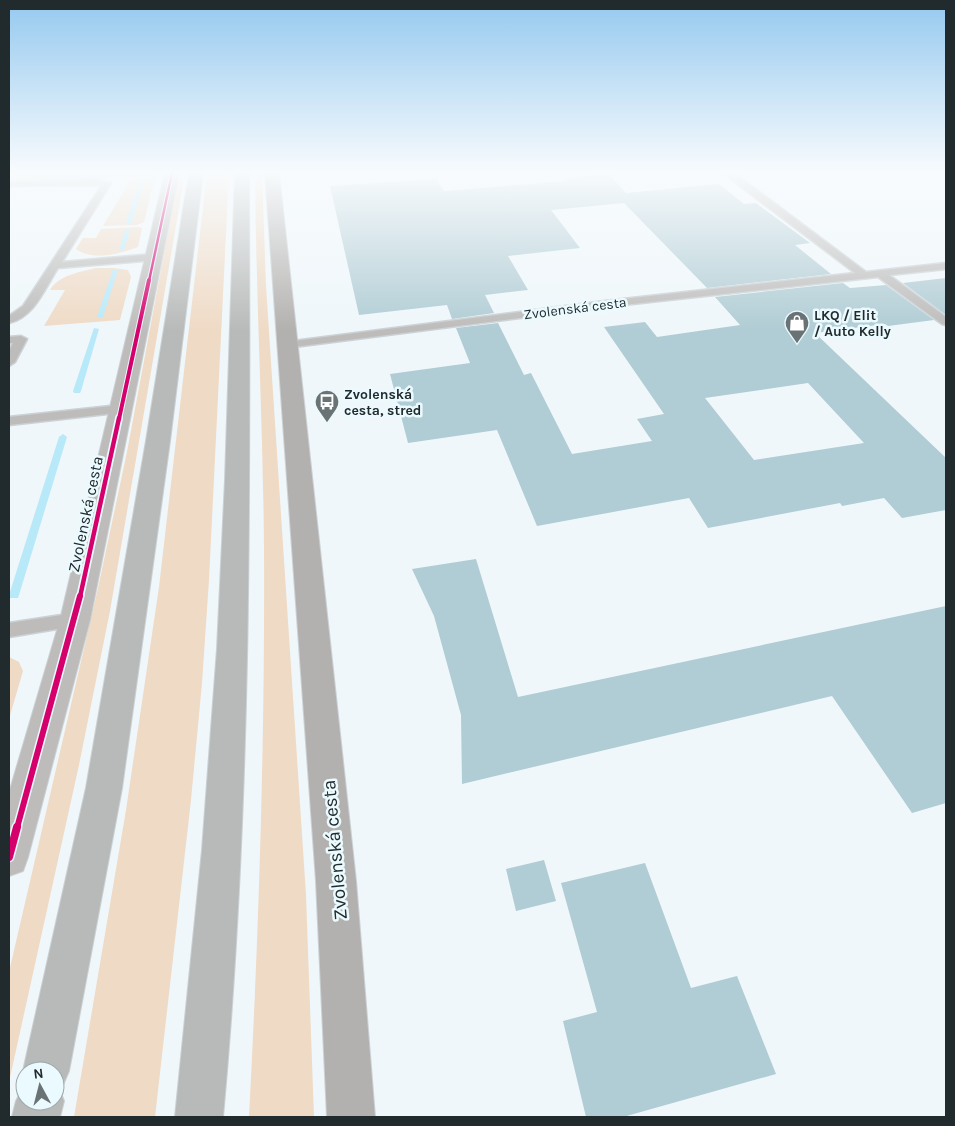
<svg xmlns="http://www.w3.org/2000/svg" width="955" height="1126" font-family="Karla,sans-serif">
	<rect width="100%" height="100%" fill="#eff7fa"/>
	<g fill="#efdac5">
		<polygon points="9,173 156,173 144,222 137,225 103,226 132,177 9,182"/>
		<polygon points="179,173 185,173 110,611 79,765 9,1082 9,972 98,588 127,452"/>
		<polygon points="207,173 229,173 209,580 202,683 191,800 155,1117 74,1117 126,810 159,587"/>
		<path d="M255,173H262L266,286L306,895L314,1117H249C259,927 265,738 264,548C263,423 256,298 255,173Z"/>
		<path d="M138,227L142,228L138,247C120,254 93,261 76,249L83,238H96L101,229Z"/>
		<path d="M96,268H114L128,270L131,277L120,320L44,326L65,290H50C59,275 80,272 96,268Z"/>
		<polygon points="9,657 19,662 23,671 9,719"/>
	</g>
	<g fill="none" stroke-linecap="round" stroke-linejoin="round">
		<g fill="#b8e9f9" fill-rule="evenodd">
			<polygon points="125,173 146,174 132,223 129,225 126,223 141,176 9,181 9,179"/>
			<polygon points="127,229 130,231 124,250 119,251 124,231"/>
			<polygon points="113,269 118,270 103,317 98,318 97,317"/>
			<polygon points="94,328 99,329 81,391 80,393 74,393 73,391"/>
			<polygon points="63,434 67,437 19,595 18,598 10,598 9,595 59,437"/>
		</g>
	</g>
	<g fill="#b0ccd4" fill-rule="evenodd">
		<polygon points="608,174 626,193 719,184 744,204 756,203 810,243 795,245 831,274 707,288 624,203 551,210 580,248 508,256 528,290 485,295 494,313 452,319 447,305 359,315 330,186 437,179 444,191 567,181 564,178"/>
		<polygon points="946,278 946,315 903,283"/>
		<path d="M843,283L850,288L886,285L934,320L888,326L885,324L815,333L946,458V510L902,518L884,498L842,506L840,503L708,528L689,498L537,526L497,430L408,443L390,374L470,363L456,328L498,323L524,375L531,373L572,454L652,441L637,419L664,414L604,327L645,322L657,337L740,325L715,297ZM808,383L864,443L754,460L705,398Z"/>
		<polygon points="476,559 518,697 946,606 946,803 912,813 832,696 462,784 461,715 434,616 412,569"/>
		<polygon points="544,860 556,901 516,911 506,869"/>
		<polygon points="645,863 691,988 737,976 776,1074 623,1117 586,1117 563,1021 597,1012 561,883"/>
	</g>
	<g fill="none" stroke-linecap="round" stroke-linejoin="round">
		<defs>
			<g id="service">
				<polygon points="728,173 734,173 866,272 946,263 946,269 889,275 946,317 946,325 942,324 878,277 605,307 286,348 280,345 286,342 605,301 855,273 728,177"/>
				<path d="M94,179L111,183L62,262L155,254L160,257L155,260L58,268C45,288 34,318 9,323V316L23,306L102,185L9,186V182Z"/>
				<polygon points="21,336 27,339 15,362 9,366 9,351 13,343 9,343 9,337"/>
				<polygon points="120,405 126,409 125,412 9,425 9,417"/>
				<polygon points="75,613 81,615 84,620 81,625 9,637 9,623"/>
			</g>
			<polygon id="minor" points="165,173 179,173 90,620 28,857 23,871 9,876 9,793 60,620"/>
			<polygon id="secondary" points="265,173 279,173 356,881 375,1117 327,1117 316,881"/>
			<g id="motorway">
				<polygon points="189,173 203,173 170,441 122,788 69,1071 62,1087 59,1089 64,1101 60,1117 12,1117 16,1101 25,1084 25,1101 55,1101 55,1071 25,1071 25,1076 23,1071 86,788 146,441"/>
				<path d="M235,173H249C250,488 252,803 223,1117H175L202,850L217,649L225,480Z"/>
			</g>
		</defs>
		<use href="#service" stroke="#cbd1d4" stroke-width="3"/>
		<use href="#minor" stroke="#cbd1d4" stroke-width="2"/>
		<use href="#secondary" stroke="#cbd1d4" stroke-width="2"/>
		<use href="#motorway" stroke="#cbd1d4" stroke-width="2"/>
		<use href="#service" fill="#bdbcbb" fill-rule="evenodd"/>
		<use href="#minor" fill="#bdbcbb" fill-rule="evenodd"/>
		<use href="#secondary" fill="#b3b1af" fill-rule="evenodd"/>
		<use href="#motorway" fill="#b8bab9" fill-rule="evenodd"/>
		<defs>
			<polyline id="cycleway-far4" points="149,281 172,173"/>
			<polyline id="cycleway-far3" points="119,419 149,280"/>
			<polyline id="cycleway-far2" points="80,597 119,418"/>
			<polyline id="cycleway-far1" points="17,828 80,596"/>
			<polyline id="cycleway" points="9,857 17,827"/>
		</defs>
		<use href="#cycleway-far4" stroke="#ebfafe" stroke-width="4.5"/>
		<use href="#cycleway-far3" stroke="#ebfafe" stroke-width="6"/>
		<use href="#cycleway-far2" stroke="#ebfafe" stroke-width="8"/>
		<use href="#cycleway-far1" stroke="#ebfafe" stroke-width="9"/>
		<use href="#cycleway" stroke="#ebfafe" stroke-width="11"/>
		<use href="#cycleway-far4" stroke="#d6006c" stroke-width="2.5"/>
		<use href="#cycleway-far3" stroke="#d6006c" stroke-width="4"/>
		<use href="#cycleway-far2" stroke="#d6006c" stroke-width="4.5"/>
		<use href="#cycleway-far1" stroke="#d6006c" stroke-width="6"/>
		<use href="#cycleway" stroke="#d6006c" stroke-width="8"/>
	</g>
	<linearGradient id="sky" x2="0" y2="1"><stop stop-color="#95c9ef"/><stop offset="0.52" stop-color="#f8fbfd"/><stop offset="1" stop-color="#f8fbfd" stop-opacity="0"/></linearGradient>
	<rect width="955" height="331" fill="url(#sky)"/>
	<defs>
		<symbol id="shop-pin" viewBox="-11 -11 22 30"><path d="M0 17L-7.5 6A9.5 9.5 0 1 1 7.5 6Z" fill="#697275" stroke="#ebfafe"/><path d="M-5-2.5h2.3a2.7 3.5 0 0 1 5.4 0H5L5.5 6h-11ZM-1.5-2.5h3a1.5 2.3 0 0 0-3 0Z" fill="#fff"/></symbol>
		<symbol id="bus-pin" viewBox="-11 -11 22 30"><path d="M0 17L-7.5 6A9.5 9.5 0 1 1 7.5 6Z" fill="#697275" stroke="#ebfafe"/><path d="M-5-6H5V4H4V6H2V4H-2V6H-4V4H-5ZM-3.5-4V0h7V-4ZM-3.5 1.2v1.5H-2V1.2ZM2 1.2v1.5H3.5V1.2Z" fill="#fff"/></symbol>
	</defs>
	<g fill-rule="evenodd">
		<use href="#shop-pin" x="783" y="309" width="28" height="38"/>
		<use href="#bus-pin" x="313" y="388" width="28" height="38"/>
	</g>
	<g text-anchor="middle" stroke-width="5" stroke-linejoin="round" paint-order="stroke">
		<g font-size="14" fill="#212a2d" stroke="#ebfafe">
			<text transform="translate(575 308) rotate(-7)" y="5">Zvolenská cesta</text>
		</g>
		<g font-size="14" font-weight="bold" fill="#212a2d" stroke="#ebfafe" text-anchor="start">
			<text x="814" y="320">LKQ / Elit<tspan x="814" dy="16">/ Auto Kelly</tspan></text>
			<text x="344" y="399">Zvolenská<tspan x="344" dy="16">cesta, stred</tspan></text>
		</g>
		<g font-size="16" fill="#212a2d" stroke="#ebfafe">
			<text transform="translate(85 514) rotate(-78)" y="6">Zvolenská cesta</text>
		</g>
		<g font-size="19" fill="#212a2d" stroke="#ebfafe">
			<text transform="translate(334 850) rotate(-95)" y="7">Zvolenská cesta</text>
		</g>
	</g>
	<rect width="955" height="1126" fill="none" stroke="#212a2d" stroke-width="20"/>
	<g transform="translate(40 1086) rotate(353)"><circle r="24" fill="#ebfafe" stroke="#9aa7aa"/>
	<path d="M0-4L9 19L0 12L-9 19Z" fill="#697275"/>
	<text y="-8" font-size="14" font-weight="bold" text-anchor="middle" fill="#212a2d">N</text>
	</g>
</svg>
